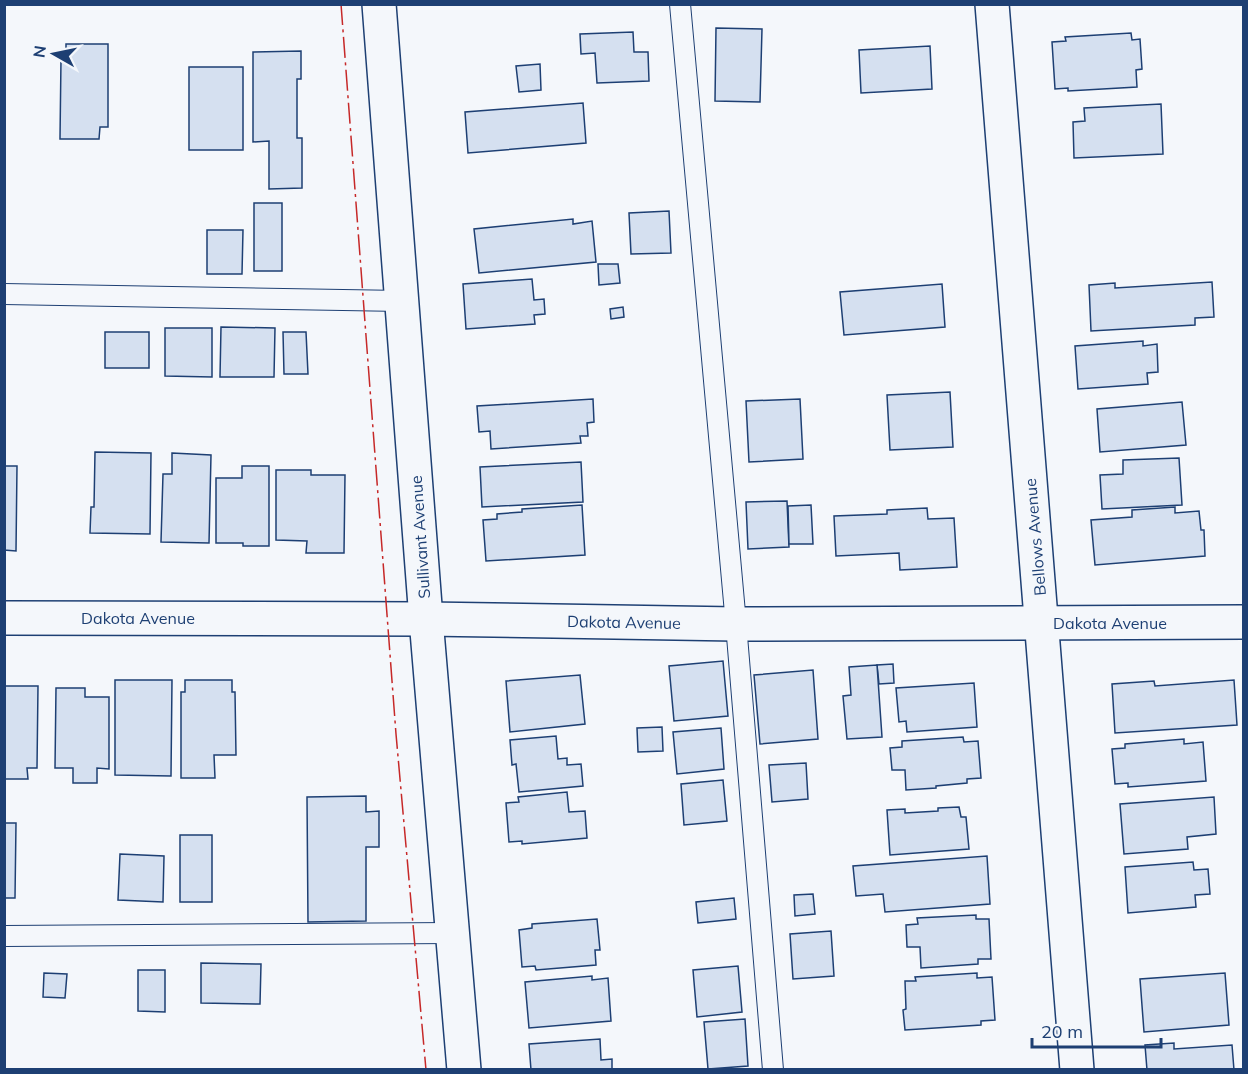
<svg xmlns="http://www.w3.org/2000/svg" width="1248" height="1074" font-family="Mulish,sans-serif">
	<rect width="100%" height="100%" fill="#f4f7fb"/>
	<g fill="#d5e0f0" stroke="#1d3f73" stroke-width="1.5">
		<polygon points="716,28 762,29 760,102 715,101"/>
		<polygon points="633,32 634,52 648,52 649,81 597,83 595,53 581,54 580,34"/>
		<polygon points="1131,33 1132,40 1140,39 1142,69 1136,70 1137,87 1068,91 1068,88 1055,89 1052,42 1066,41 1065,37"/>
		<polygon points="66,44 108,44 108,127 100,127 99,139 60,139 61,59 66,59"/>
		<polygon points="930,46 932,89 861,93 859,50"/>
		<polygon points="301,51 301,79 297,79 297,138 302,138 302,188 269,189 269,141 253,142 253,52"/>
		<polygon points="540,64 541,90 519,92 516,66"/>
		<rect x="189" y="67" width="54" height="83"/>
		<polygon points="583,103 586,143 468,153 465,112"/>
		<polygon points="1161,104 1163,154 1074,158 1073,122 1085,121 1084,108"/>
		<rect x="254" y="203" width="28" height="68"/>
		<polygon points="669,211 671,253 631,254 629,213"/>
		<polygon points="573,219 573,224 592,221 596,262 479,273 474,229"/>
		<polygon points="207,230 243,230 242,274 207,274"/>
		<polygon points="598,264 618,264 620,283 599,285"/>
		<polygon points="532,279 534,300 544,299 545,314 534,315 535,324 466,329 463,284"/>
		<polygon points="1212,282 1214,317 1195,318 1195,325 1091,331 1089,285 1115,283 1115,288"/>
		<polygon points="942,284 945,327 844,335 840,292"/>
		<polygon points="623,307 624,317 611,319 610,309"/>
		<polygon points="221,327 275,328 274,377 220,377"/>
		<polygon points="165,328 212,328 212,377 165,376"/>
		<rect x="105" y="332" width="44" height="36"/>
		<polygon points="283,332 306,332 308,374 284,374"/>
		<polygon points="1143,341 1143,346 1157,344 1158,372 1147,373 1148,384 1078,389 1075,346"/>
		<polygon points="950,392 953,447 890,450 887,395"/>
		<polygon points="593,399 594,422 587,423 588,436 580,436 581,443 491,449 490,431 479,432 477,406"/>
		<polygon points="800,399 803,459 749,462 746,401"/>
		<polygon points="1182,402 1186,445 1100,452 1097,409"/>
		<polygon points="95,452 151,453 150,534 90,533 91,507 94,507"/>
		<polygon points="172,453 211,455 209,543 161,542 163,474 172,474"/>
		<polygon points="1179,458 1182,505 1102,509 1100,475 1123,474 1123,460"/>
		<polygon points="581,462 583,502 482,507 480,467"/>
		<polygon points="4,466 17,466 16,551 4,550"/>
		<polygon points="242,466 269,466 269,546 243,546 243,543 216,543 216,478 242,478"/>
		<polygon points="276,470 311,470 311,475 345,475 344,553 306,553 307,541 276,540"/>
		<polygon points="787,501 789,547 748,549 746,502"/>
		<polygon points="582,505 585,555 486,561 483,520 497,519 497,514 522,512 522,509"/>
		<polygon points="811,505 813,544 789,544 788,506"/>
		<polygon points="1175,507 1175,513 1199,511 1201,530 1204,530 1205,556 1095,565 1091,520 1132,517 1132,510"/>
		<polygon points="927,508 928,519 954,518 957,567 900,570 899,553 836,556 834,516 887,514 887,510"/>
		<polygon points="723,661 728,716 674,721 669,666"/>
		<polygon points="893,664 894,683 879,684 877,665"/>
		<polygon points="877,665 882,737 847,739 843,696 851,695 849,667"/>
		<polygon points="813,670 818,739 760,744 754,675"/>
		<polygon points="580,675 585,724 510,732 506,681"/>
		<polygon points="115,680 172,680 171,776 115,775"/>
		<polygon points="185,680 232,680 232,692 235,692 236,755 214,755 215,778 181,778 181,692 185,692"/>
		<polygon points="1234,680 1237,725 1115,733 1112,684 1154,681 1155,686"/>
		<polygon points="974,683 977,727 907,732 906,721 899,722 896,688"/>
		<polygon points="4,686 38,686 37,768 27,768 28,779 4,779"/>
		<polygon points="56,688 85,688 85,697 109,697 109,769 97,768 97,783 73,783 73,768 55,768"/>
		<polygon points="662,727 663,751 638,752 637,728"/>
		<polygon points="721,728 724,769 677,774 673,732"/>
		<polygon points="556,736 558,759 567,758 567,765 581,764 583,786 519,792 516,764 512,765 510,740"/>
		<polygon points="963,737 964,742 978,741 981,778 967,779 967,783 936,786 936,788 906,790 905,770 892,770 890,748 902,747 902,741"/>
		<polygon points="1184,739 1184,744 1203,742 1206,781 1128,787 1128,783 1115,784 1112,749 1125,748 1125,744"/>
		<polygon points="806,763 808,799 772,802 769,765"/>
		<polygon points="723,780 727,821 684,825 681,784"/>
		<polygon points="567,792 569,812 585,811 587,838 522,844 522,841 509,842 506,803 519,802 518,797"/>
		<polygon points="366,796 366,812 379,811 379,847 366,847 366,921 308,922 307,797"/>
		<polygon points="1214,797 1216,834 1187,837 1188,849 1124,854 1120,804"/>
		<polygon points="959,807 961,817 966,817 969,849 890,855 887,810 905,809 905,813 938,811 938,808"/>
		<polygon points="4,823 16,823 15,898 4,898"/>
		<rect x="180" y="835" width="32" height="67"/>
		<polygon points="120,854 164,856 163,902 118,900"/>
		<polygon points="987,856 990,904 885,912 883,894 856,896 853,866"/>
		<polygon points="1193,862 1194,870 1208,869 1210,894 1195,895 1196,907 1128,913 1125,867"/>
		<polygon points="813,894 815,914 795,916 794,895"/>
		<polygon points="734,898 736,919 698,923 696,902"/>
		<polygon points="976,915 976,919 989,919 991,959 978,959 978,964 921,968 920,947 907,947 906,925 918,924 917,918"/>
		<polygon points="597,919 600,950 595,950 596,965 536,970 535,966 522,967 519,930 532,928 532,924"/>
		<polygon points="831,931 834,976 793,979 790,934"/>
		<polygon points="201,963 261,964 260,1004 201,1003"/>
		<polygon points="738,966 742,1012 697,1017 693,970"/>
		<polygon points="138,970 165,970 165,1012 138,1011"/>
		<polygon points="44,973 67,974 65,998 43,997"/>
		<polygon points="977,973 977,978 992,977 995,1020 981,1021 981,1025 905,1030 903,1010 906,1009 905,981 916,981 915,977"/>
		<polygon points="1225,973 1229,1025 1144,1032 1140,979"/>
		<polygon points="592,976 592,980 608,978 611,1021 529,1028 525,982"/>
		<polygon points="745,1019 748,1066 708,1069 704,1022"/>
		<polygon points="600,1039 601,1060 612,1059 612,1070 531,1070 529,1044"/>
		<polygon points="1174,1043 1174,1049 1232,1045 1234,1070 1147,1070 1145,1045"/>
	</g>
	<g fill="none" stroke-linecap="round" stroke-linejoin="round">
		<defs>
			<g id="service">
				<polyline points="680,4 736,624 773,1070"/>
				<polyline points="4,294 402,301"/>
				<polyline points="4,936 453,933"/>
			</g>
			<g id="minor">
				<polyline points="992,4 1077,1070"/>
				<polyline points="4,618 426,619 736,624 1244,622"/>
			</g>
			<polyline id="tertiary" points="379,4 426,619 464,1070"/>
		</defs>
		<use href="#service" stroke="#1d3f73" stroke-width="22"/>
		<use href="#minor" stroke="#1d3f73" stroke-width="36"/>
		<use href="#tertiary" stroke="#1d3f73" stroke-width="36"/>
		<use href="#service" stroke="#f4f7fb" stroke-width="20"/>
		<use href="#minor" stroke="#f4f7fb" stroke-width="33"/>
		<use href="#tertiary" stroke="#f4f7fb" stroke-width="33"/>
		<polyline stroke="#c62828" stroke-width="1.5" stroke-dasharray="21 4.5 3 4.5" stroke-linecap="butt" points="341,4 396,734 426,1070"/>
	</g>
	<g text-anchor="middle" stroke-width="4.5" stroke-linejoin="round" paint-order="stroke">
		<g font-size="16" fill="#1d3f73" stroke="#f4f7fb">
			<text transform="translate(420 537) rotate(-94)" y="6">Sullivant Avenue</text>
			<text transform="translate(1035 537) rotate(-95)" y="6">Bellows Avenue</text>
			<text x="138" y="624">Dakota Avenue</text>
			<text transform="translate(624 622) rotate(1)" y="6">Dakota Avenue</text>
			<text x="1110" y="629">Dakota Avenue</text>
		</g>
	</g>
	<rect width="1248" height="1074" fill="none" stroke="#1d3f73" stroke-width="12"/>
	<g transform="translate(54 54) rotate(279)" stroke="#f4f7fb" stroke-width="4.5" paint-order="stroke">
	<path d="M0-4.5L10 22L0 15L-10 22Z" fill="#1d3f73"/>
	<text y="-9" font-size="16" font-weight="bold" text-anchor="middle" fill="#1d3f73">N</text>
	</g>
	<path d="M1032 1038v9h129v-9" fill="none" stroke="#1d3f73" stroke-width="3"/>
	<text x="1041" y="1038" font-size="18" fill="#1d3f73" stroke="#f4f7fb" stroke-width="4.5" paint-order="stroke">20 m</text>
</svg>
